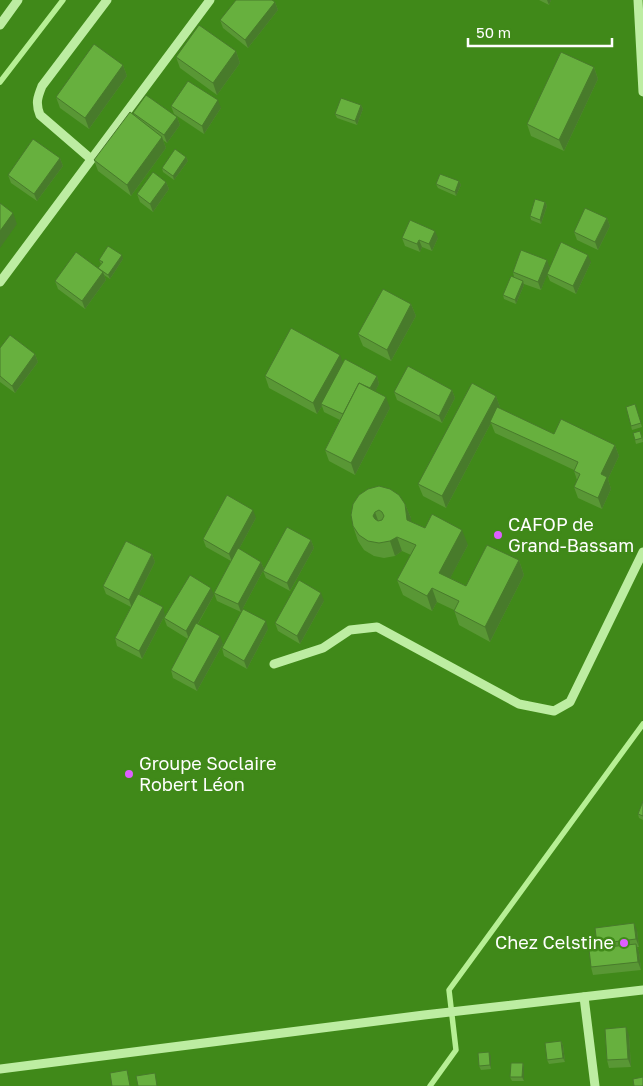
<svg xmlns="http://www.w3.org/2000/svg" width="643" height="1086" font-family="'Golos Text',sans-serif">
	<rect width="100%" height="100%" fill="#408919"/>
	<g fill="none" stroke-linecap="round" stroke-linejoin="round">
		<g stroke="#b7ef95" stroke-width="5.5">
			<polyline points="0,82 63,0"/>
			<polyline points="430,1086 456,1050 449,990 643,724"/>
		</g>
		<g stroke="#bdeda2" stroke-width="9">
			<polyline points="638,0 643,92"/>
			<polyline points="0,25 18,0"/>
			<path d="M91,159L40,115C35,103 38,96 42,86L107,0"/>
			<polyline points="0,282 210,0"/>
			<polyline points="274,664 323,648 350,630 377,627 519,704 554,711 570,702 643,552"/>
			<polyline points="584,997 595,1086"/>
			<polyline points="0,1069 424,1015 643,990"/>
		</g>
	</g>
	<g fill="#599735">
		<polygon points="539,0 551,0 549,5"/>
		<polygon points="275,2 278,10 248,48 223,28 220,20"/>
		<polygon points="236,51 240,63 217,95 180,68 176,57"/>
		<polygon points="123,65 127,76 89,129 60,108 56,97"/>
		<polygon points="594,67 598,79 564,151 531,136 527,124"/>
		<polygon points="361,105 363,109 357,125 337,118 335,114"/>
		<polygon points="171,106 221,108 204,134 174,114"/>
		<polygon points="133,113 177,117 180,125 167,143 163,140 166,148 131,196 98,171 94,160 134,115"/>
		<polygon points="186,157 188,161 174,180 163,172 162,168"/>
		<polygon points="60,158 63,166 37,201 11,183 8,175"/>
		<polygon points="459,181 461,185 456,196 438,188 436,184"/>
		<polygon points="166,182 169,189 153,212 140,202 137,194"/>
		<polygon points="545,202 547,206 541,224 531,220 530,216"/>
		<polygon points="607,218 610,226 598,250 577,240 574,232"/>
		<polygon points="402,238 438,238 432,251 422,247 420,252 405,246"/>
		<polygon points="123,259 110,279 104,275 106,280 85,309 58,289 55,281 98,269 101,264 99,260"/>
		<polygon points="547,260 549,268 591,262 576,294 550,281 547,274 541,290 524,284 524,285 516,304 504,299 503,295 514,277 513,272"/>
		<polygon points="411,304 416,316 391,361 363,346 358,334"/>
		<polygon points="0,348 35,354 38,362 15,393 0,382"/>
		<polygon points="343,363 377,376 379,384 375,391 390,408 355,475 329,461 325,450 340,420 324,412 322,406 317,414 269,388 265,376"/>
		<polygon points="452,390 455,398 442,423 397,400 394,392"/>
		<polygon points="496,396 500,407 499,408 554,434 615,445 619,456 608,479 611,489 602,509 578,498 574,487 577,480 574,471 574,470 495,433 491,423 446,508 423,496 418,484"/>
		<polygon points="635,404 642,427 632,430 631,426"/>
		<polygon points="642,435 643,442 636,444 635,440"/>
		<polygon points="368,489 405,504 411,518 411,522 468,545 450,578 466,586 519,560 524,575 490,642 459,625 454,610 437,602 432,611 403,595 397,580 411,555 402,551 395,556 384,558 374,556 364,550 358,541 353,526"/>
		<polygon points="256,518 239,549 261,562 264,569 311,540 314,548 290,591 266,578 263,571 241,612 217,601 214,593 231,561 206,547 203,539"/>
		<polygon points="152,554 155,562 139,594 165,615 142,659 117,646 115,638 131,607 106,594 103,586"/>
		<polygon points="214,595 198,624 223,644 197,691 173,678 171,670 188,639 167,626 164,618"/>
		<polygon points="324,601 300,644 278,631 275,623"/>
		<polygon points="268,629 247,669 224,656 222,648"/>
		<polygon points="643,801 643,820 639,818 638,814"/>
		<polygon points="637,930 639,947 637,947 639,952 641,970 593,975 591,967 598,948 597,944"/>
		<polygon points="629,1035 631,1067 609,1068 607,1060"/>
		<polygon points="561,1041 563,1045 565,1062 549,1064 547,1060"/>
		<polygon points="491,1056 491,1069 481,1070 479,1066"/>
		<polygon points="523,1063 524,1067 524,1081 512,1081 510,1077"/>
	</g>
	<g fill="#487b2b">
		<polygon points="547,0 551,0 549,5"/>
		<polygon points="275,2 278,10 248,48 245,40"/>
		<polygon points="236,51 240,63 217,95 213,83"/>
		<polygon points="123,65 127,76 89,129 85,118"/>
		<polygon points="594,67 598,79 564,151 559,140"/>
		<polygon points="218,100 221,108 204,134 202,126"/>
		<polygon points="361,105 363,109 357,125 355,121"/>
		<polygon points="177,117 180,125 167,143 164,135"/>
		<polygon points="162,137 166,148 131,196 127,185"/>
		<polygon points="186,157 188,161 174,180 173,176"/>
		<polygon points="60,158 63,166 37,201 34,194"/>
		<polygon points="459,181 461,185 456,196 455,192"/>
		<polygon points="166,182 169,189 153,212 150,204"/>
		<polygon points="545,202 547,206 541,224 540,220"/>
		<polygon points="13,213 17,224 0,248 0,231"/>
		<polygon points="607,218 610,226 598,250 595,242"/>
		<polygon points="435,231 438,238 432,251 429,244"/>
		<polygon points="419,240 422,247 420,252 417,244"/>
		<polygon points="122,255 123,259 110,279 108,275"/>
		<polygon points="588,255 591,262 576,294 573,286"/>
		<polygon points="547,260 550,268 541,290 538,282"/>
		<polygon points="103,272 106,280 85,309 82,301"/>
		<polygon points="523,281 524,285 516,304 515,300"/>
		<polygon points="411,304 416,316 391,361 387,350"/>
		<polygon points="35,354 38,362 15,393 12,386"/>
		<polygon points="340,355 344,366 321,404 322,406 317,414 313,403"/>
		<polygon points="377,376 379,384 373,396 370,388"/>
		<polygon points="452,390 455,398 442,423 439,416"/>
		<polygon points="496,396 500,407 492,422 490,422 491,423 446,508 442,496"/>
		<polygon points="386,397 390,408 355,475 351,463"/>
		<polygon points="615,445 619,456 608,479 611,489 602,509 598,498 601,474"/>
		<polygon points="405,504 411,518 412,535 407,520"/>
		<polygon points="253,510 256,518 232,562 229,554"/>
		<polygon points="375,512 380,526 379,530 373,516"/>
		<polygon points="462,530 468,545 445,588 439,573"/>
		<polygon points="397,537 402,551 395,556 390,541"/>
		<polygon points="311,540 314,548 290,591 287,583"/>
		<polygon points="152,554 155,562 132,608 129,600"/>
		<polygon points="519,560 524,575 490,642 485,627"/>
		<polygon points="261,562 264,569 241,612 238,604"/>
		<polygon points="211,588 214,595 189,639 186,631"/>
		<polygon points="432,588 437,602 432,611 427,596"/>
		<polygon points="321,593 324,601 300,644 297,636"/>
		<polygon points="163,607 165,615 142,659 139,651"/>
		<polygon points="266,621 268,629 247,669 244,661"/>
		<polygon points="220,636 223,644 197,691 194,683"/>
		<polygon points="634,923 637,930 639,947 636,939"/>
		<polygon points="636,944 639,952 641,970 638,962"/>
		<polygon points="626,1027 629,1035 631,1067 628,1059"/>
		<polygon points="561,1041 563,1045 565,1062 563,1058"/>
		<polygon points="489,1052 491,1056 491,1069 490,1065"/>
		<polygon points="523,1063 524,1067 524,1081 522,1077"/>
	</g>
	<g fill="#67b03e" stroke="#487b2b" fill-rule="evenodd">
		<polygon points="236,0 272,0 275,2 245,40 220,20"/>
		<polygon points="199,25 236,51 213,83 176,57"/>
		<polygon points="94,44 123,65 85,118 56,97"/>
		<polygon points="561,52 594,67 559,140 527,124"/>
		<polygon points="188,81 218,100 202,126 171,106"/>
		<polygon points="146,95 177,117 164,135 133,113"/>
		<polygon points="341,98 361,105 355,121 335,114"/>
		<polygon points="130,112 162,137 127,185 94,160"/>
		<polygon points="33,139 60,158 34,194 8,175"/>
		<polygon points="175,149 186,157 173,176 162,168"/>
		<polygon points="153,172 166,182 150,204 137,194"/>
		<polygon points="440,174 459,181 455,192 436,184"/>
		<polygon points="535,199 545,202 540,220 530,216"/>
		<polygon points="0,203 13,213 0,231"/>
		<polygon points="585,208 607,218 595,242 574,232"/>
		<polygon points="410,220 435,231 429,244 419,240 417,244 402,238"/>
		<polygon points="561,242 588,255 573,286 547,274"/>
		<polygon points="108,246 122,255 108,275 98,268 103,262 99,260"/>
		<polygon points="521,250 547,260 538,282 513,272"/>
		<polygon points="76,252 103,272 82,301 55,281"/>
		<polygon points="511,276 523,281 515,300 503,295"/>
		<polygon points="383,289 411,304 387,350 358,334"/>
		<polygon points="291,328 340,355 313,403 265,376"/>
		<polygon points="10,335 35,354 12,386 0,376 0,348"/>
		<polygon points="345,359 377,376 370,388 359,383 343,414 321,404"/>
		<polygon points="408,366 452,390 439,416 394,392"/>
		<polygon points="359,383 386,397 351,463 325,450"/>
		<polygon points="472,383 496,396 442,496 418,484"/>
		<polygon points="635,404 641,423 631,426 626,407"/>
		<polygon points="497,407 554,434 561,419 615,445 601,474 607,477 598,498 574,487 580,474 574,471 578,462 490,422"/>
		<polygon points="640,431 642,438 635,440 633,433"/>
		<path d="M379,486L390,489L399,495L405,504L407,520L425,528L432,514L462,530L439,573L466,586L487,545L519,560L485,627L454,611L459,601L432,588L427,596L397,580L416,545L397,537L390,541L379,543L368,541L359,535L353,526L351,515L353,504L359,495L368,489ZM379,510L382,512L384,516L382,520L378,521L375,519L373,516L375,512Z"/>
		<polygon points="227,495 253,510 229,554 203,539"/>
		<polygon points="287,527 311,540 287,583 263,571"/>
		<polygon points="126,541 152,554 129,600 103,586"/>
		<polygon points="238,548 261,562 238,604 214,593"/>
		<polygon points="190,575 211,588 186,631 164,618"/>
		<polygon points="299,580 321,593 297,636 275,623"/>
		<polygon points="138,594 163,607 139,651 115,638"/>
		<polygon points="243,609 266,621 244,661 222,648"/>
		<polygon points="196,623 220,636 194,683 171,670"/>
		<polygon points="643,801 643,816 638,814"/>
		<polygon points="634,923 636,939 597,944 595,928"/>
		<polygon points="636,944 638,962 591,967 589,949"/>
		<polygon points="626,1027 628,1059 607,1060 605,1029"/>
		<polygon points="561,1041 563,1058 547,1060 545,1043"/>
		<polygon points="489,1052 490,1065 479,1066 478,1053"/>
		<polygon points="511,1063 523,1063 522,1077 510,1077"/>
		<polygon points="127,1070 130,1086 112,1086 110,1073"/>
		<polygon points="155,1073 157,1086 138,1086 136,1076"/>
		<polygon points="643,1077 643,1086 634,1086 633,1079"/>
	</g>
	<g fill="#de5eff" stroke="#408919" stroke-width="2">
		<circle cx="498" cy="535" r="5"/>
		<circle cx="129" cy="774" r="5"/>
		<circle cx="624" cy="943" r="5"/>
	</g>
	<g text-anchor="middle" stroke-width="5" stroke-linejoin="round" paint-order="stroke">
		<g font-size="18" fill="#fff" stroke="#408919" text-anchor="start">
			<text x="508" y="531">CAFOP de<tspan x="508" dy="21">Grand-Bassam</tspan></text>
			<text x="139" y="770">Groupe Soclaire<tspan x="139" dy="21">Robert Léon</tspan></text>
			<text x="614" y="949" text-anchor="end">Chez Celstine</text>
		</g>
	</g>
	<path d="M468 38v8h144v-8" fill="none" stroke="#ffffff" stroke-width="2.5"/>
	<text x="476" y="38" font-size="15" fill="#ffffff" stroke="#408919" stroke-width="4" paint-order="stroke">50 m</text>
</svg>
